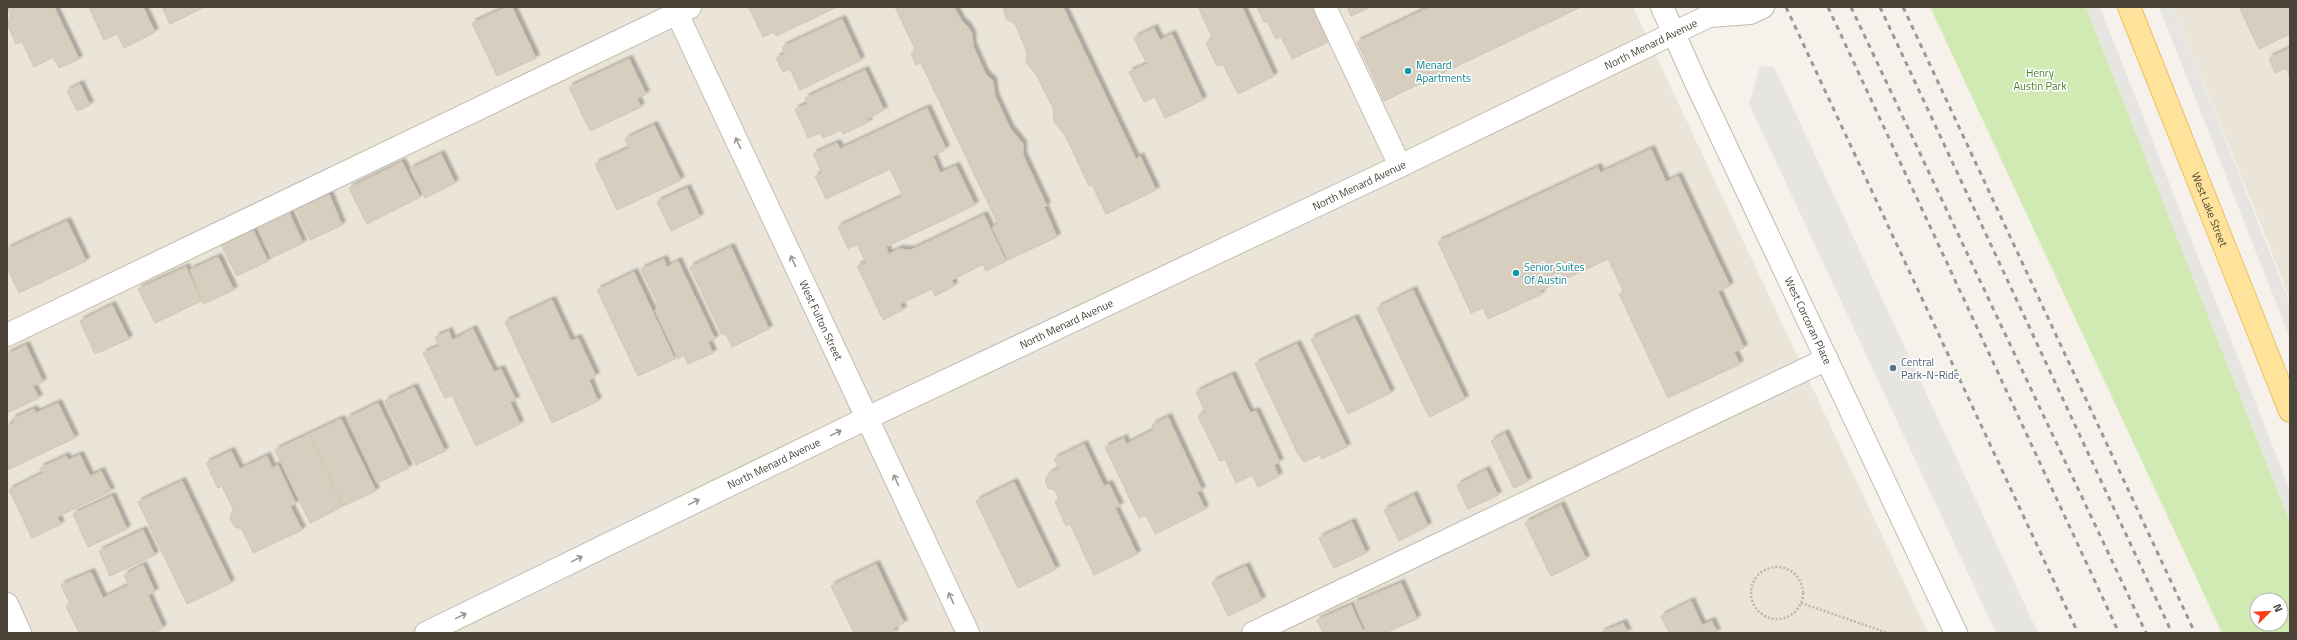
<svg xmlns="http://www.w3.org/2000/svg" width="2297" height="640" font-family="'Titillium Web',sans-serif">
	<defs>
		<filter id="shadow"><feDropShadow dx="3.5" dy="-3.5" stdDeviation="1" flood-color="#0004"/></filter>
	</defs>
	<rect width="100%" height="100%" fill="#f6f2eb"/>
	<g fill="#eae4d9">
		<polygon points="7,7 1633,7 1928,633 7,633"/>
		<polygon points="2173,7 2290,7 2290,300 2263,230"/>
	</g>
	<path fill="#d1eab3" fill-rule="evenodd" d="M1930,7H2086L2290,522V633H2222ZM2257,600H2281V624H2257Z"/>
	<g fill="#e7e5e2">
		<polygon points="2086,7 2100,7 2290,490 2290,522"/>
		<polygon points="2159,7 2173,7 2290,303 2290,338"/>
		<polygon points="1760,66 1774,67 2038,633 1996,633 1749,104"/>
	</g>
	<g fill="#d8cec0" stroke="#d3c6b2" filter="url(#shadow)">
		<polygon points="7,7 54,7 79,59 59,68 53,57 34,67 22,42 16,44 7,24 7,20 11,18"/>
		<polygon points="89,7 143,7 155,32 124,48 117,34 104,40"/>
		<polygon points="162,7 205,7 170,24"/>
		<polygon points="507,7 512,7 536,58 497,76 472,23"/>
		<polygon points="751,7 837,7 776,36 774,32 763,37 749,8"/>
		<polygon points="895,7 954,7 961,20 968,27 972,34 973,46 985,73 993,81 995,96 1010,128 1023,144 1023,155 1047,206 1044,207 1057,237 1008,260 992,227 998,224 921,63 916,65 911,53 916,51"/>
		<polygon points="1003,7 1063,7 1136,159 1140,156 1156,190 1106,214 1092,185 1089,186 1065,135 1054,122 1053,108 1037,76 1026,62 1027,52 1015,24 1006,19"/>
		<polygon points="1198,7 1242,7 1274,76 1238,94 1223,64 1217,66 1206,43 1213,39"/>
		<polygon points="1257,7 1314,7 1330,41 1292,59 1281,37 1276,39 1267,21 1264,22"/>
		<polygon points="1347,7 1371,7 1351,16"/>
		<polygon points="1430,7 1581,7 1384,101 1357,42"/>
		<polygon points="2245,7 2290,7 2290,34 2259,49 2240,9"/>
		<polygon points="842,19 861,60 800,90 790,69 783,72 776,58 785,54 782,47"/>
		<polygon points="1154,28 1160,40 1172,34 1203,100 1165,118 1155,97 1144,102 1129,72 1147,64 1134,38"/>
		<polygon points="2290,48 2290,76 2286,68 2275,73 2269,58"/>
		<polygon points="629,59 646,94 637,99 641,107 590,131 569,87"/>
		<polygon points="865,70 884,110 867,119 869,122 843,134 841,130 823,138 820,133 808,138 795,109 807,104 805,98"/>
		<polygon points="80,84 90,105 77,111 67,91"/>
		<polygon points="927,108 946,149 933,156 940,173 956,166 975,205 886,247 889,254 899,249 911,250 984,215 1006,261 986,271 983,264 952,280 954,286 935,296 932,289 900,304 903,310 883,320 857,266 866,263 857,244 848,249 838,227 903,196 890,169 826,199 815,176 822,173 813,154 837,143 840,149"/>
		<polygon points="654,125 681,180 617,210 595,164 629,148 625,139"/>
		<polygon points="1651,149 1666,182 1678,176 1730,286 1718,292 1744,348 1734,352 1740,364 1668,398 1619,294 1624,292 1608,259 1540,291 1542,294 1488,319 1483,308 1471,313 1438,242 1598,167 1600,173"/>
		<polygon points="441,154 455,183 425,198 410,169"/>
		<polygon points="402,162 420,197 367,224 349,188"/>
		<polygon points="687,188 700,217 671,231 657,202"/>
		<polygon points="329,194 342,225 310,240 296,209"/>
		<polygon points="289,212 303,243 271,258 257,227"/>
		<polygon points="67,221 86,261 19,293 7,267 7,249"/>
		<polygon points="253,230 268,261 237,276 221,245"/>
		<polygon points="731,247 769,329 732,347 725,333 722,335 690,267"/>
		<polygon points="218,257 234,290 203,304 190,270"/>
		<polygon points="664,259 667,267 678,261 715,339 708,342 713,353 688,364 684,355 678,359 655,311 658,304 641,269"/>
		<polygon points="186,267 201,301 155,323 138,289"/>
		<polygon points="634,272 675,359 638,376 597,290"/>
		<polygon points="1413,290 1465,399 1429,417 1377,308"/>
		<polygon points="552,300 571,341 578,338 596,376 589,380 598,401 552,423 505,322"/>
		<polygon points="112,305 129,339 95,354 80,321"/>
		<polygon points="1355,318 1391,393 1348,414 1311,339"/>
		<polygon points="473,329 494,372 501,369 516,400 510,402 520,424 476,446 452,395 445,398 423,353 439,346 435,337 449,331 452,340"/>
		<polygon points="1297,344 1347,447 1322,459 1320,455 1304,462 1298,454 1255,364"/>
		<polygon points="26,345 43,382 33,386 39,398 7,413 7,354"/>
		<polygon points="1232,375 1250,413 1256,411 1280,462 1274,465 1279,476 1258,487 1252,475 1236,483 1225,459 1220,461 1198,416 1205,412 1196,392"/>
		<polygon points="414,387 445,451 416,465 385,401"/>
		<polygon points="58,403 75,438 7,470 7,426 14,423 12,419 34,409 36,413"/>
		<polygon points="378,403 409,468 377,483 347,418"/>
		<polygon points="1168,417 1202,490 1197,492 1205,509 1155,534 1146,515 1139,518 1105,447 1124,438 1126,444 1154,430 1152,425"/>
		<polygon points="341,419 376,491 343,506 309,434"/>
		<polygon points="1505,433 1528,481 1514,488 1491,441"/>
		<polygon points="309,434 343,506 310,523 275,450"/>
		<polygon points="1084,444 1104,486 1109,484 1120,506 1115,508 1137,554 1094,575 1070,524 1066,526 1055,502 1059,499 1055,490 1048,488 1045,480 1049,474 1058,469 1060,470 1054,459"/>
		<polygon points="231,451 240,469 267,456 272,468 278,465 296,504 290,506 302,530 253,553 242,529 235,527 230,518 233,509 222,486 218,488 206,463"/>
		<polygon points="80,455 90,476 101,471 111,491 57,517 61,524 32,538 9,490 43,473 40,468 66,456 68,460"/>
		<polygon points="1486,470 1498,495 1468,509 1457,485"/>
		<polygon points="182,481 231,583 187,604 138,502"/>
		<polygon points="1014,482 1056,569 1018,588 976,501"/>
		<polygon points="1414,495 1428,526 1399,541 1384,510"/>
		<polygon points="112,496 127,529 88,547 73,514"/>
		<polygon points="1561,505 1586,559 1551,576 1525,523"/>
		<polygon points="1352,522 1366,553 1334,568 1319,538"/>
		<polygon points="143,530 155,555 110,576 99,551"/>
		<polygon points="876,564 904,623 893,628 895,633 854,633 831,586"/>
		<polygon points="143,565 155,592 148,595 163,628 154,633 79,633 66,606 70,604 61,585 91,572 103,598 129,585 124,575"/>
		<polygon points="1246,566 1262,600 1228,616 1212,582"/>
		<polygon points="1401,583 1417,619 1385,633 1367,633 1354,603"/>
		<polygon points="1691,601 1702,625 1712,621 1717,633 1669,633 1661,616"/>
		<polygon points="1351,605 1364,633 1323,633 1317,620"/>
		<polygon points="1623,623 1628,633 1600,633"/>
	</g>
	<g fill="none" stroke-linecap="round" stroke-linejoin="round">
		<defs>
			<g id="minor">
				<path id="s1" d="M674,7L968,633"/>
				<polyline points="1325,7 1400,166"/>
				<path id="s2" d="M1662,7L1696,83L1956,633"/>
				<polyline points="7,335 690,7"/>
				<polyline points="7,604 20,633"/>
				<path id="s3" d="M426,633L867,418L1400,166L1709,16L1750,13L1763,7"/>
				<polyline points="1253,633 1827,359"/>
			</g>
			<g id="major">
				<path id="s4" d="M2129,7L2290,411"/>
			</g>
		</defs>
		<use href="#minor" stroke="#c2baad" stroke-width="24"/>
		<use href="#major" stroke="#e7c167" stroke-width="24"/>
		<g stroke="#c4b69d" stroke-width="2.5" stroke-dasharray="2 2" stroke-linecap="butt">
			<circle cx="1777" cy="593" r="26"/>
			<polyline points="1801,603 1888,633"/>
		</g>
		<use href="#minor" stroke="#fff" stroke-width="22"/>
		<use href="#major" stroke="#ffe39a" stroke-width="22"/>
		<g stroke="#999" stroke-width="3" stroke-dasharray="5 5" stroke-linecap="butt">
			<polyline points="1786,7 2078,633"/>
			<polyline points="1828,7 2119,633"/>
			<polyline points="1851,7 2146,633"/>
			<polyline points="1880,7 2172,633"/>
			<polyline points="1903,7 2195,633"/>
		</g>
	</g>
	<defs><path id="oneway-shaft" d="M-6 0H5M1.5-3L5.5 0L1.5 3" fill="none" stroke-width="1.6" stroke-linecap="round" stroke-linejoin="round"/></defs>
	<g stroke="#9b9892">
		<use href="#oneway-shaft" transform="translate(738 143) rotate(-115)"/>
		<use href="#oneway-shaft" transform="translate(793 261) rotate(-115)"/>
		<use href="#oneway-shaft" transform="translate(836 433) rotate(-26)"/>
		<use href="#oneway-shaft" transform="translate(896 480) rotate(-115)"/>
		<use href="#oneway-shaft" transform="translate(694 502) rotate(-26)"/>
		<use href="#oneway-shaft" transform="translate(577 559) rotate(-26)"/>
		<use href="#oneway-shaft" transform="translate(951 598) rotate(-115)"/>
		<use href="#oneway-shaft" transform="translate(461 616) rotate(-26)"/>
	</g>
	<g fill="#0f9aa8" stroke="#fff" stroke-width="1.5">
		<circle cx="1408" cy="71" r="4"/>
		<circle cx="1516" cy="273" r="4"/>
	</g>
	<circle fill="#5c6f8a" stroke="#fff" stroke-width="1.5" cx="1893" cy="368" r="4"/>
	<g text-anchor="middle" stroke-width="3" stroke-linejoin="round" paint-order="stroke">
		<g font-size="11" fill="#4a4338" stroke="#fff">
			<text dy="4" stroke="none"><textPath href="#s3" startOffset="1359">North Menard Avenue</textPath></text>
			<text dy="4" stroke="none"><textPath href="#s3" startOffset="1035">North Menard Avenue</textPath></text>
			<text dy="4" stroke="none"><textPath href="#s4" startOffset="218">West Lake Street</textPath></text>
			<text dy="4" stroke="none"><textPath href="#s1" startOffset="346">West Fulton Street</textPath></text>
			<text dy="4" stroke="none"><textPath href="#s2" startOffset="346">West Corcoran Place</textPath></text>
			<text dy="4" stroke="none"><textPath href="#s3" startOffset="711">North Menard Avenue</textPath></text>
			<text dy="4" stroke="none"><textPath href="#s3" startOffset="387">North Menard Avenue</textPath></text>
		</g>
		<g font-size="11" fill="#0d838f" stroke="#fff" text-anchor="start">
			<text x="1416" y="69">Menard<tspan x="1416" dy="13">Apartments</tspan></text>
			<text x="1524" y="271">Senior Suites<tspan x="1524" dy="13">Of Austin</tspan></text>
		</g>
		<g font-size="11" fill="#497f29" stroke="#fff">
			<text x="2040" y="77">Henry<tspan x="2040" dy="13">Austin Park</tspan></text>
		</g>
		<g font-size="11" fill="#4e5e75" stroke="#fff" text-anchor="start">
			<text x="1901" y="366">Central<tspan x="1901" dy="13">Park-N-Ride</tspan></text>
		</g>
	</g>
	<rect width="2297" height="640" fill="none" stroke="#4a4338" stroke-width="16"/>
	<g transform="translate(2269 612) rotate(66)"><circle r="19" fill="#ffffff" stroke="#b7b4af"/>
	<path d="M0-3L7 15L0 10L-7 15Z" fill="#ff3c18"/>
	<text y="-6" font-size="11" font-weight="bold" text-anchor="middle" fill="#4a4338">N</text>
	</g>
</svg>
